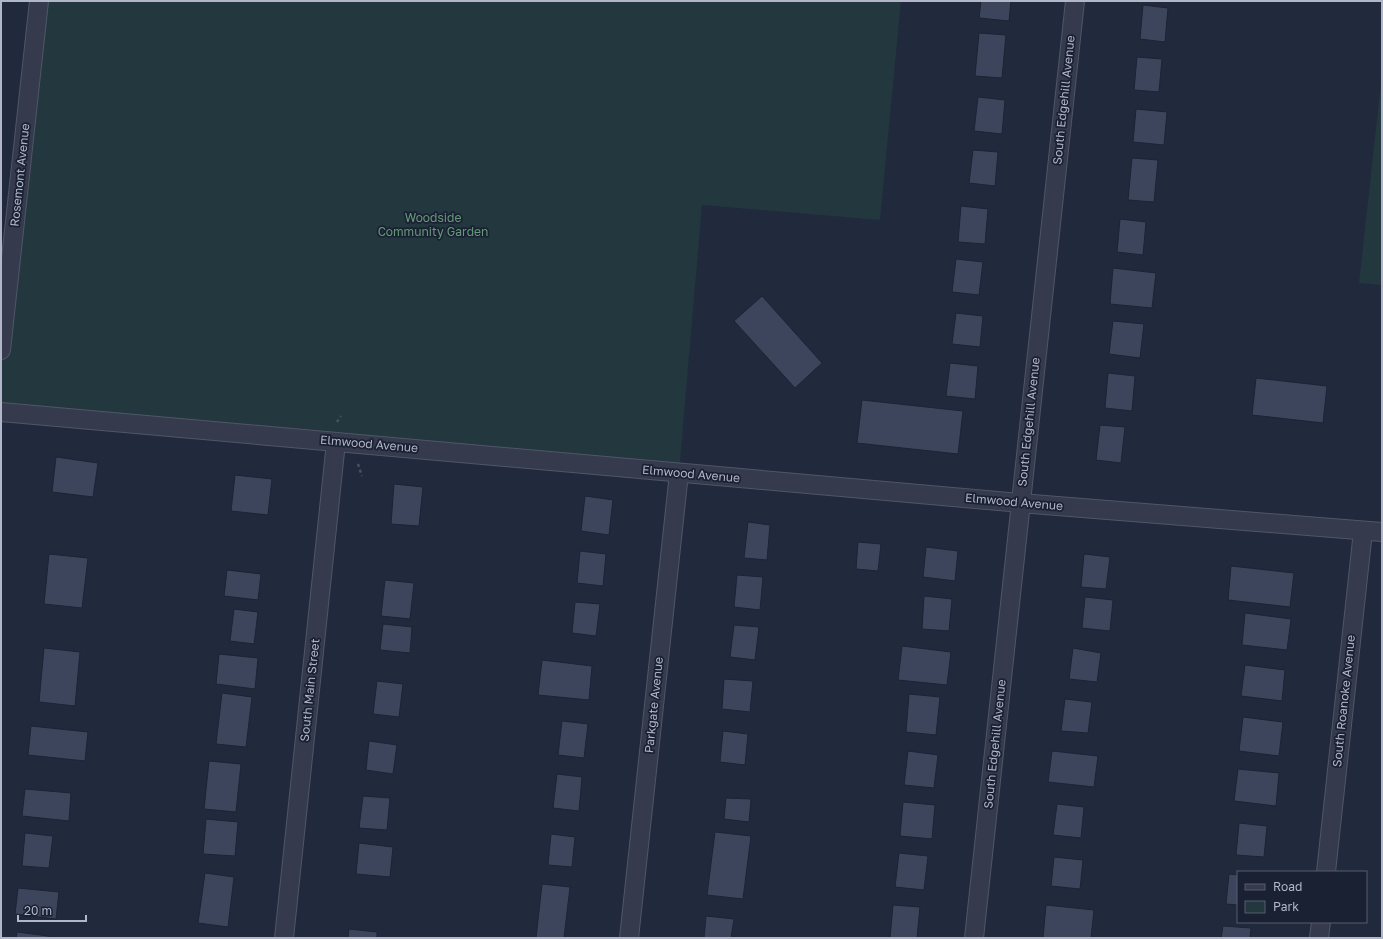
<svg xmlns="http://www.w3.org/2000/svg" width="1383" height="939" font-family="'Golos Text',sans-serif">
	<rect width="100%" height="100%" fill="#21293d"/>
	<g fill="#23373e">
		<polygon points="39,1 901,1 880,220 702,205 679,473 1,412 1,350"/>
		<polygon points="1382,74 1382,285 1359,283"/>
	</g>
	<g fill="#3d455d" stroke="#1c2334">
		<polygon points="981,1 1011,1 1009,21 979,18"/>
		<polygon points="1143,5 1168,8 1165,42 1140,39"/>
		<polygon points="979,33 1006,35 1002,78 975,76"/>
		<polygon points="1137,57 1162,59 1159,92 1134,90"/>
		<polygon points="978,97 1005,100 1002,134 974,131"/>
		<polygon points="1136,109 1167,112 1164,145 1133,142"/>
		<polygon points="973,150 998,152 995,186 969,183"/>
		<polygon points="1132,158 1158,160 1154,202 1128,200"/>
		<polygon points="961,206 988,209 985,244 958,242"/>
		<polygon points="1120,219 1146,222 1143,255 1117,252"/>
		<polygon points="956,259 983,262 979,295 952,292"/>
		<polygon points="1113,268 1156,273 1152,308 1110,304"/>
		<polygon points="762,296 822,363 795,388 734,321"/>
		<polygon points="956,313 983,316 980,347 952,344"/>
		<polygon points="1113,321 1144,324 1140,358 1109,354"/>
		<polygon points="950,363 978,366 975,399 946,396"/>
		<polygon points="1108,373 1135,376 1132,411 1105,408"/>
		<polygon points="1256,378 1327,386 1323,423 1252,415"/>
		<polygon points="862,400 963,411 958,454 857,443"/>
		<polygon points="1100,425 1125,427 1121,463 1096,460"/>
		<polygon points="56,457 98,463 93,497 52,492"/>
		<polygon points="235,475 272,479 268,515 231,511"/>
		<polygon points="394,484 423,487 419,526 391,524"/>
		<polygon points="585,496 613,500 609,535 581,531"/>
		<polygon points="748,522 770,525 767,560 744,558"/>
		<polygon points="858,542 881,544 878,571 856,569"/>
		<polygon points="926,547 958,551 955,581 923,577"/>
		<polygon points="580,551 606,554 603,586 577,583"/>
		<polygon points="49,554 88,558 82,608 44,604"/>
		<polygon points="1084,554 1110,557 1106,589 1081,587"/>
		<polygon points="1231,566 1294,573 1290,607 1228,600"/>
		<polygon points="227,570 261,574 258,600 224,596"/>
		<polygon points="737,575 763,577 760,610 734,607"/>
		<polygon points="385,580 414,583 410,619 381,616"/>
		<polygon points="924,596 952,599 949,631 922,629"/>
		<polygon points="1085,597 1113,600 1110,631 1082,628"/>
		<polygon points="575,602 600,604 596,636 572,633"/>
		<polygon points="234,609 258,612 254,644 230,641"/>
		<polygon points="1245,613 1291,619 1287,650 1242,645"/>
		<polygon points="383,624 412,627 410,653 380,650"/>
		<polygon points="734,625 759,627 755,660 730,657"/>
		<polygon points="902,646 951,652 947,685 898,680"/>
		<polygon points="44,648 80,652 75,706 39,702"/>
		<polygon points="1073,648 1101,653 1097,682 1069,679"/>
		<polygon points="219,654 258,658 255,689 216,684"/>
		<polygon points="542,660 592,666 589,700 538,695"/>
		<polygon points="1245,665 1285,670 1282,701 1241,696"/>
		<polygon points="724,679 753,681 750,712 722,709"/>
		<polygon points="377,681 403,684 399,717 373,714"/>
		<polygon points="222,693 252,697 246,747 216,744"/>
		<polygon points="909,694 940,697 936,735 906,732"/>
		<polygon points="1065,699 1092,702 1088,733 1061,731"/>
		<polygon points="1243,717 1283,722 1279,756 1239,751"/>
		<polygon points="562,721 588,724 584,758 558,755"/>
		<polygon points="31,726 88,732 85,761 28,755"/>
		<polygon points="723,731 748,734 745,765 720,762"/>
		<polygon points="369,741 397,745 393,774 366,770"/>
		<polygon points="908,751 938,755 934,788 904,785"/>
		<polygon points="1052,751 1098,756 1094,787 1048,782"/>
		<polygon points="209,761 241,764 236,812 204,809"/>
		<polygon points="1238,769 1279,773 1276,806 1234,801"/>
		<polygon points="557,774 582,777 579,811 553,808"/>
		<polygon points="25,789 71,793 69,821 22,816"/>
		<polygon points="363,796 390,798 387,830 359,828"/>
		<polygon points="726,798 751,799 749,822 724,819"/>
		<polygon points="903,802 935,805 932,839 900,836"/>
		<polygon points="1057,804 1084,807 1081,838 1053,835"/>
		<polygon points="206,819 238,822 235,856 203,854"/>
		<polygon points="1239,823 1267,826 1264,857 1236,855"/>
		<polygon points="715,832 751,836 743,899 707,895"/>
		<polygon points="25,833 53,836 49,868 22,866"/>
		<polygon points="551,834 575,837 572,867 548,865"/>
		<polygon points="359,843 393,847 390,877 356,874"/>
		<polygon points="899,853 928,856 924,890 895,887"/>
		<polygon points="1054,857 1083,860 1080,889 1051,886"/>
		<polygon points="205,873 234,877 228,927 198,923"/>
		<polygon points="1229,874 1238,875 1238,905 1226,904"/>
		<polygon points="542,884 570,887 564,938 536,938"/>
		<polygon points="18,888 59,892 56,919 15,914"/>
		<polygon points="893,905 920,907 917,938 890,938"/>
		<polygon points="1046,905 1094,910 1091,938 1043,938"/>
		<polygon points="706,916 734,919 731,938 704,938"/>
		<polygon points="1223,926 1251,928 1250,938 1221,938"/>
		<polygon points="349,929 377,932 377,938 348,938"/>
		<polygon points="17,932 48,936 48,938 16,938"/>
	</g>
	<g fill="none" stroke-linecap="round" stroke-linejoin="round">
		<defs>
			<g id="street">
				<polyline points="1,350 39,1"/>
				<polyline points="1,412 1020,503 1382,532"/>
				<polyline points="1326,872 1363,531"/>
				<polyline points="284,938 336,442"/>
				<polyline points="629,938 679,473"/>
				<polyline points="974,938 1075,1"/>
				<polyline points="1319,938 1321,922"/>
			</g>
		</defs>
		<use href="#street" stroke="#505668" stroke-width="20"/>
		<g stroke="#41545b" stroke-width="2.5" stroke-dasharray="3 3" stroke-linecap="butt">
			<polyline points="337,422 341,416"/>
			<polyline points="358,464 362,476"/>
		</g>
		<use href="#street" stroke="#353b4d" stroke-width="18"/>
	</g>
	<g text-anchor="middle" stroke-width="3.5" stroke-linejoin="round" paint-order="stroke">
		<g font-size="12" fill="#b1b6c8" stroke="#1a2132">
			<text transform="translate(1064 100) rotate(-84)" y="4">South Edgehill Avenue</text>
			<text transform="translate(20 175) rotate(-84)" y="4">Rosemont Avenue</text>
			<text transform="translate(1029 422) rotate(-84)" y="4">South Edgehill Avenue</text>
			<text transform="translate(369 444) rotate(5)" y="4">Elmwood Avenue</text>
			<text transform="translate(691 474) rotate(5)" y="4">Elmwood Avenue</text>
			<text transform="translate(1014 502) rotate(5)" y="4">Elmwood Avenue</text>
			<text transform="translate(310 690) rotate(-84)" y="4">South Main Street</text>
			<text transform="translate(1344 701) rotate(-84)" y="4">South Roanoke Avenue</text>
			<text transform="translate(654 705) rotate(-84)" y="4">Parkgate Avenue</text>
			<text transform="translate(995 744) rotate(-84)" y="4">South Edgehill Avenue</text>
		</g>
		<g font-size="12" fill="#669b7a" stroke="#1a2132">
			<text x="433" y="222">Woodside<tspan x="433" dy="14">Community Garden</tspan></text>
		</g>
	</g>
	<rect width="1383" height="939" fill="none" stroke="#b1b6c8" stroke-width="4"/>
	<rect x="1237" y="871" width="130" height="52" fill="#1a2132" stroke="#565d6e"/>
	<rect x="1245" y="884" width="20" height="6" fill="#353b4d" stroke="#565d6e"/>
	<text x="1273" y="891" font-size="12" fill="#b1b6c8">Road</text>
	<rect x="1245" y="901" width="20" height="12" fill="#23373e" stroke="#565d6e"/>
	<text x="1273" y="911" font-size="12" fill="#b1b6c8">Park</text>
	<path d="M18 915v6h68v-6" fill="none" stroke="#b1b6c8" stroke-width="2"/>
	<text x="24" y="915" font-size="12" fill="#b1b6c8" stroke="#1a2132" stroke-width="3" paint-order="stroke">20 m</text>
</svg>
